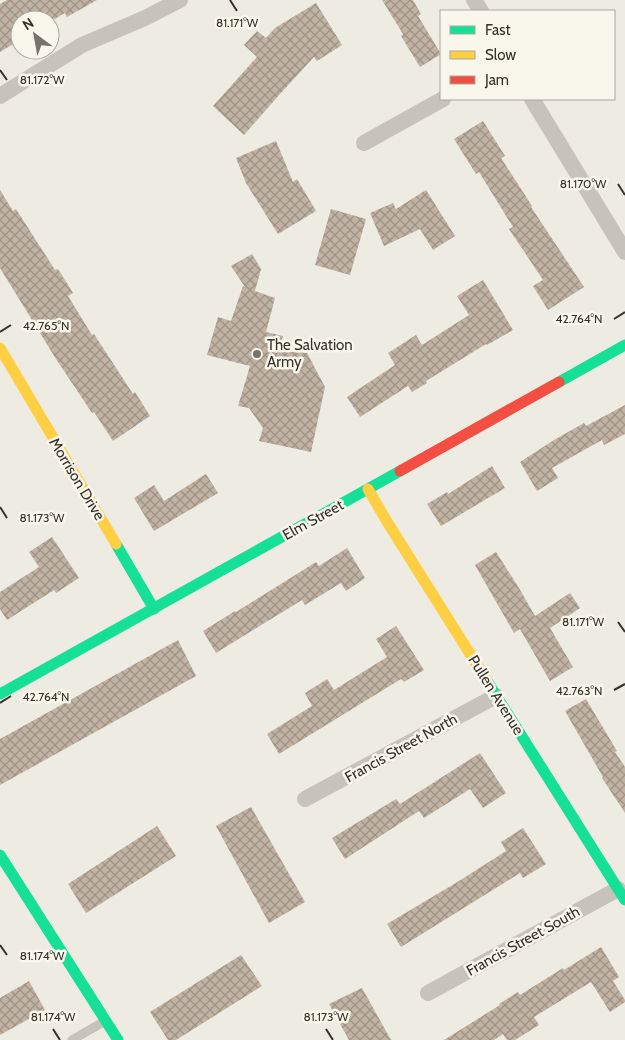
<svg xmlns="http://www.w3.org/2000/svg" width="625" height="1040" font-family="Cabin,sans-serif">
	<defs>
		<pattern id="building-cross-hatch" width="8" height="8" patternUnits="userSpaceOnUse" patternTransform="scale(1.25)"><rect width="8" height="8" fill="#c1b3a4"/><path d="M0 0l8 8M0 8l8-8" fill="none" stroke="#9e9286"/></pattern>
	</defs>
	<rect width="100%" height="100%" fill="#eeebe2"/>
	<g fill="url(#building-cross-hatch)">
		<polygon points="7,0 97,0 67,17 65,13 53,20 20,20 20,40 0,52 0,4"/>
		<polygon points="382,0 413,0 421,14 418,16 441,54 420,67 401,36 403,34"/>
		<polygon points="316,3 342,45 317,61 314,57 280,94 244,135 213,106 257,57 244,45 257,31 266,38 275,28"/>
		<polygon points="483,121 505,156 501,158 532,206 531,207 584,287 548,310 533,286 543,280 509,229 513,227 479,172 476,174 454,139"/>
		<polygon points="276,141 293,182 297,179 316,211 278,234 246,183 236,158"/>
		<polygon points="0,190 13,211 16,209 55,270 58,269 73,293 68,296 92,335 94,334 133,394 135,392 150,416 113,441 94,412 92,413 56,359 0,268"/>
		<polygon points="426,190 455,236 433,250 420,229 384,246 370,213 393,203 396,209"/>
		<polygon points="331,209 366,219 350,275 315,265"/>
		<polygon points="252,254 261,269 255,291 275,298 266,332 283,336 278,351 307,353 325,387 311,452 259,441 263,428 249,408 238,406 250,366 207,355 218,317 231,321 243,286 245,287 231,266"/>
		<polygon points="483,280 513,330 487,345 486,344 426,381 427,383 412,392 408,386 360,417 347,397 395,365 388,353 416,335 422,345 469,315 457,296"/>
		<polygon points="625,405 625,434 604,445 602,440 552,468 558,478 537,491 520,462 554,440 584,423 586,426"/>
		<polygon points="492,466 505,488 441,526 427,504 447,492 448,494"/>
		<polygon points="206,474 218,493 154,531 134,498 154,485 164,501"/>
		<polygon points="52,537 79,578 56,593 54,590 7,620 0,609 0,592 39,567 29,552"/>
		<polygon points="347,548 365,578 346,591 341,583 305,605 302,600 216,653 203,631 235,611 236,612 316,562 319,566"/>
		<polygon points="496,552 519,588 535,616 570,593 580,608 550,628 573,667 550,681 520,629 514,633 475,565"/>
		<polygon points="396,626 424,670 404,682 401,679 279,754 267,734 312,706 305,693 327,679 334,690 387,657 376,639"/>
		<polygon points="178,640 196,676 0,785 0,739"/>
		<polygon points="586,699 617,751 615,752 625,767 625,813 602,778 603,777 565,711"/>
		<polygon points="480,753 506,793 483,808 470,789 424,818 419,811 345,859 332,838 396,799 400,804"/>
		<polygon points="251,807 305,902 269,923 216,826"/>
		<polygon points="157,826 176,856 86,913 68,884"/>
		<polygon points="523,828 546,864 523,878 520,873 401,947 387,924 459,881 506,851 501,842"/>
		<polygon points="601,947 619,977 613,981 625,1000 625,1002 610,1012 591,982 534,1017 539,1025 515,1040 507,1040 503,1034 494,1040 444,1040 500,1005 499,1004 518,992 520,995 563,968 564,970"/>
		<polygon points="241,955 262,986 176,1040 168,1040 150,1012"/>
		<polygon points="29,981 45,1010 0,1035 0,998"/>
		<polygon points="362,988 391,1040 349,1040 329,1004"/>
	</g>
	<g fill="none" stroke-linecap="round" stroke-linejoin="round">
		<polyline stroke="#c7c3bb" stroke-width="9" points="72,1040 105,1021"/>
		<g stroke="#c7c3bb" stroke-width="16">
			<polyline points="474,0 481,11"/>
			<polyline points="0,96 82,45 145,18 180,0"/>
			<polyline points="532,99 625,252"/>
			<polyline points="364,143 443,99"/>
			<polyline points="305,799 496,696"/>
			<polyline points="428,993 618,889"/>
		</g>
		<g stroke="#16e098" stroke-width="11">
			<polyline points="559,382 625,345"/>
			<polyline points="116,544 154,609"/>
			<polyline points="487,681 625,900"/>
			<polyline points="0,694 400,471"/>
			<polyline points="0,855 118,1040"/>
		</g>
		<g stroke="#ffcf43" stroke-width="11">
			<polyline points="0,348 116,544"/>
			<polyline points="368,489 386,520 487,681"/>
		</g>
		<polyline stroke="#f24e42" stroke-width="11" points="400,471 559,382"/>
	</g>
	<path fill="none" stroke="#373129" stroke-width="2" d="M230,0L237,11M0,70L7,80M618,184L625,195M614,319L625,312M0,332L11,325M0,507L7,518M618,622L625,632M614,690L625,684M0,703L11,696M0,945L7,955M53,1029L60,1040M326,1029L333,1040"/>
	<circle fill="#77726a" stroke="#f9f6eb" stroke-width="2" cx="257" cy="354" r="5"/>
	<g text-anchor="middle" stroke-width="5" stroke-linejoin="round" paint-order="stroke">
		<g font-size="15" fill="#373129" stroke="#f9f6eb" text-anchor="start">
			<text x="267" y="350">The Salvation<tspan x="267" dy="17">Army</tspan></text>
		</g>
		<g font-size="15" fill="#373129" stroke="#f9f6eb">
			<text transform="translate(77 479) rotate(59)" y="5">Morrison Drive</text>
			<text transform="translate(313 520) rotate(-29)" y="5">Elm Street</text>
			<text transform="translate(496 695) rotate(58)" y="5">Pullen Avenue</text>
			<text transform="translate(401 748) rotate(-29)" y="5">Francis Street North</text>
			<text transform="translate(523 941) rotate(-29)" y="5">Francis Street South</text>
		</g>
	</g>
	<g font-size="12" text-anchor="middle" fill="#373129" stroke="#f9f6eb" stroke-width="5" stroke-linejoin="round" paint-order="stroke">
		<text x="237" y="27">81.171°W</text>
		<text x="42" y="84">81.172°W</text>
		<text x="583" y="188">81.170°W</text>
		<text x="579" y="323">42.764°N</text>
		<text x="46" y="330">42.765°N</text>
		<text x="42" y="522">81.173°W</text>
		<text x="583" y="626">81.171°W</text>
		<text x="579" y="695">42.763°N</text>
		<text x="46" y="701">42.764°N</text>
		<text x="42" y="960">81.174°W</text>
		<text x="53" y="1021">81.174°W</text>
		<text x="326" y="1021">81.173°W</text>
	</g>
	<rect x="440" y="10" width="175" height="90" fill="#f9f6eb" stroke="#aba79d"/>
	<rect x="450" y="26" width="25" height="8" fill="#16e098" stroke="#aba79d"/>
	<text x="485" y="35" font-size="15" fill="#373129">Fast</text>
	<rect x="450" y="51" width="25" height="8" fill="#ffcf43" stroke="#aba79d"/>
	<text x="485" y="60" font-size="15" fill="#373129">Slow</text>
	<rect x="450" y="76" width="25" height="8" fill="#f24e42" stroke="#aba79d"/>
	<text x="485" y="85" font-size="15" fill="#373129">Jam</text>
	<g transform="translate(35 35) rotate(328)"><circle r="24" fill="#f9f6eb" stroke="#aba79d"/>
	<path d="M0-4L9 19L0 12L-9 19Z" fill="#77726a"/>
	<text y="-8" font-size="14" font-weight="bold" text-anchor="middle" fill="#373129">N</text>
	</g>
</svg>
